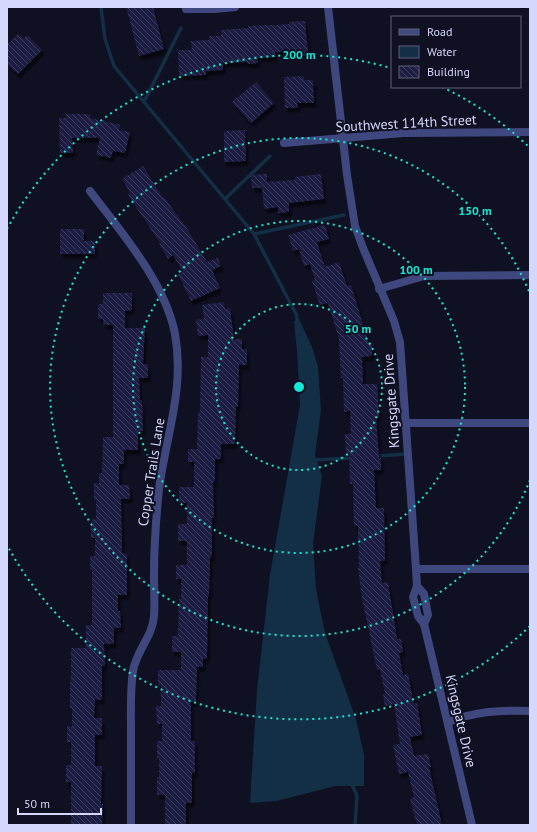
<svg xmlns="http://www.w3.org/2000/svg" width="537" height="832" font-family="'PT Sans',sans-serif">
	<defs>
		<pattern id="building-back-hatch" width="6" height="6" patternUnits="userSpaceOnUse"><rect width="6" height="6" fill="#1e1e42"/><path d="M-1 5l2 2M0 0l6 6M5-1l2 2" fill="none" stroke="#3e3e5e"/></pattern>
		<filter id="shadow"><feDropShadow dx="2.5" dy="4.5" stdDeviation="1" flood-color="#0009"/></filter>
	</defs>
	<rect width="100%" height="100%" fill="#101023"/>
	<polygon fill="#122f45" points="299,319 312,347 318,367 321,410 315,455 322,476 313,543 316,589 325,633 356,719 364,755 364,786 335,786 277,801 250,803 257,690 270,575 300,405 297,351 294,321"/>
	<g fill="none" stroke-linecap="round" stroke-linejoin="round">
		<g stroke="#122f45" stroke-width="3.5">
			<polyline points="101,7 105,39 114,66 254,234 296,314 298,323"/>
			<polyline points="144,102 181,28"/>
			<polyline points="225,199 270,156"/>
			<polyline points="254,234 344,215"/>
			<polyline points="375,456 408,454"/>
			<polyline points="313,460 353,458"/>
			<polyline points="351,782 357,796 355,825"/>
		</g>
	</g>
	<g fill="url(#building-back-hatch)" filter="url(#shadow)">
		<polygon points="126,7 153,7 164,49 139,56"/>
		<polygon points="305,21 308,53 299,54 299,51 275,52 275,57 257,58 258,63 248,64 247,62 223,63 223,70 206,71 206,75 179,76 178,50 192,50 191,41 209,40 209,36 221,36 221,30 249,28 248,26 277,25 289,24 289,22"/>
		<polygon points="18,34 23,39 27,35 42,50 18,74 7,64 7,45"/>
		<polygon points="304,76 304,80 313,80 314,103 297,103 298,108 285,108 284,77"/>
		<polygon points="256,82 274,103 251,123 232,102"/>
		<polygon points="66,114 90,114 90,118 120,125 119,130 130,132 125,153 113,151 111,158 96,155 100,138 72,138 73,153 60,153 59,118 66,118"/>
		<polygon points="245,130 246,161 224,162 224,131"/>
		<polygon points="143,166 163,198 164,197 188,230 207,262 218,258 221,266 212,270 220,288 191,301 178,274 183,272 173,255 168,259 159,244 160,243 128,195 130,193 122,179"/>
		<polygon points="267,174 267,182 295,180 295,177 321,174 324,199 289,203 289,212 278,213 278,207 264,209 262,188 252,188 251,175"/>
		<polygon points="325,225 329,239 317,242 325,267 339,262 347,286 351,285 369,344 372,344 372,356 362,357 363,384 377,384 379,417 376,417 379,458 381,458 381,470 374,470 376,508 384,508 385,561 380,561 382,583 388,582 397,639 401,639 403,652 399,653 403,675 408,674 414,704 417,703 422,735 410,737 414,756 428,754 431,767 429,767 442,825 417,825 410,799 414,797 408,772 399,774 393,745 400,744 394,704 385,706 383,694 385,694 380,670 377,670 362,598 358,568 359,568 358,526 354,526 353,484 350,484 349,454 346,454 345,434 351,434 350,411 344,412 343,378 341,378 339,339 328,303 320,305 312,281 315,280 310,264 304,266 299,249 293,251 288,235"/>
		<polygon points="60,229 84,229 84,241 95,241 95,254 60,254"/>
		<polygon points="103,293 132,293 132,310 125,311 125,328 145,328 143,364 148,364 148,378 139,378 140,400 142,400 143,431 138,431 138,450 124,450 124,464 119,464 119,485 129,485 130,499 121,499 122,553 127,554 127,595 118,595 118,611 120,611 121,628 114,628 114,644 104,644 105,666 102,666 102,700 95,699 94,718 102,718 102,735 95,735 95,766 102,766 101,804 103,804 102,825 71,825 71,782 66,782 66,765 71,765 71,742 67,742 67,726 72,726 72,708 70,708 70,682 71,682 71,648 86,648 86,625 92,625 92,570 90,570 90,556 95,556 95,538 91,538 91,520 96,519 96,500 94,500 94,483 99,483 99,473 102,473 103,437 113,437 113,325 103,325 103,319 98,319 98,304 103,304"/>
		<polygon points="224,302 225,309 230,308 234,339 242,339 242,349 247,349 247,365 239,365 238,407 236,407 235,444 221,444 221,459 215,459 215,482 213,482 214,518 212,518 212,557 210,557 209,596 208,596 207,659 203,659 203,667 197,667 196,702 191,702 191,741 195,741 195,773 192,773 192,803 186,803 186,825 165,825 165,795 157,795 157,777 159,777 159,758 157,758 157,741 162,741 162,724 157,724 156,706 161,706 161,686 158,686 158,670 181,670 181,652 172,652 172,636 178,636 179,599 181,599 181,579 176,579 176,565 187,565 187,541 178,541 178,524 187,524 187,503 179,503 179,487 194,487 194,462 188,462 188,449 197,449 198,412 200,412 201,357 208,357 208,335 198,336 196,320 204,319 202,305"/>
	</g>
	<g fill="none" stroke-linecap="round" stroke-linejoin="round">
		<g stroke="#3f487e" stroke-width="8">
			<polyline points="186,7 186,9 215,9 235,7"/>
			<polyline points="328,7 347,175 355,226 363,248 394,321 400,342 416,569 417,586 413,597 418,616 424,624 472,825"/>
			<polyline points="284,143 404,133 530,132"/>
			<path d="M90,191C121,232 165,282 175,334C185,388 166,436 159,489C156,518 154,546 154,576C154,589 155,602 154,616C153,636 136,651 133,671C130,691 131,712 131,731C131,763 131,794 131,825"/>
			<polyline points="379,289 424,276 530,275"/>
			<polyline points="406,423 530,423"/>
			<polyline points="416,569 530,569"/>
			<polyline points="417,586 424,594 428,615 424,624"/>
			<path d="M448,722C477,711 500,710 530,711"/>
		</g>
	</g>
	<g fill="none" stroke="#13ead6" stroke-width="2" stroke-dasharray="2 4">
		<circle cx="299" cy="387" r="83"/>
		<circle cx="299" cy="387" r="166"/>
		<path d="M530 480A249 249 0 1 1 530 294"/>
		<path d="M530 626A332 332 0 0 1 7 545M7 229A332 332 0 0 1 391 68M442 87A332 332 0 0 1 530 148"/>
	</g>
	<g text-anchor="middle" stroke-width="4" stroke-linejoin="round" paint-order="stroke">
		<g font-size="14" fill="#d5d8fc" stroke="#101023">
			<text transform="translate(406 123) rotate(-3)" y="5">Southwest 114th Street</text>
			<text transform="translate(391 401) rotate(-94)" y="5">Kingsgate Drive</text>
			<text transform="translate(151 472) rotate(-81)" y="5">Copper Trails Lane</text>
			<text transform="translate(461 721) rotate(77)" y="5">Kingsgate Drive</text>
		</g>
	</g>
	<circle cx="299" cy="387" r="6" fill="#13ead6" stroke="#101023" stroke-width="2"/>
	<g font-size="12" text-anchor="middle" font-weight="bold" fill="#13ead6" stroke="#101023" stroke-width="4" stroke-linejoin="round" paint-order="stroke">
		<text x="299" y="59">200 m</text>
		<text x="475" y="215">150 m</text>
		<text x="416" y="274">100 m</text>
		<text x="358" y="333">50 m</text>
	</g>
	<rect width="537" height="832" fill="none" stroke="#d5d8fc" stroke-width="16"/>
	<rect x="391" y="16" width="130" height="72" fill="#101023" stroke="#5f607a"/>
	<rect x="399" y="29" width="20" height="6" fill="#3f487e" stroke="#5f607a"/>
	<text x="427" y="36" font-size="12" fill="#d5d8fc">Road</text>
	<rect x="399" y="46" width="20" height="12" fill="#122f45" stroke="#5f607a"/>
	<text x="427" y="56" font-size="12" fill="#d5d8fc">Water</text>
	<rect x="399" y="66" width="20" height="12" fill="url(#building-back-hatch)" stroke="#5f607a"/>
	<text x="427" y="76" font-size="12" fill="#d5d8fc">Building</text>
	<path d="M18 808v6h83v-6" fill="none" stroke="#d5d8fc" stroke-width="2"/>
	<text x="24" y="808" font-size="12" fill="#d5d8fc" stroke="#101023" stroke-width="3" paint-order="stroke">50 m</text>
</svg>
